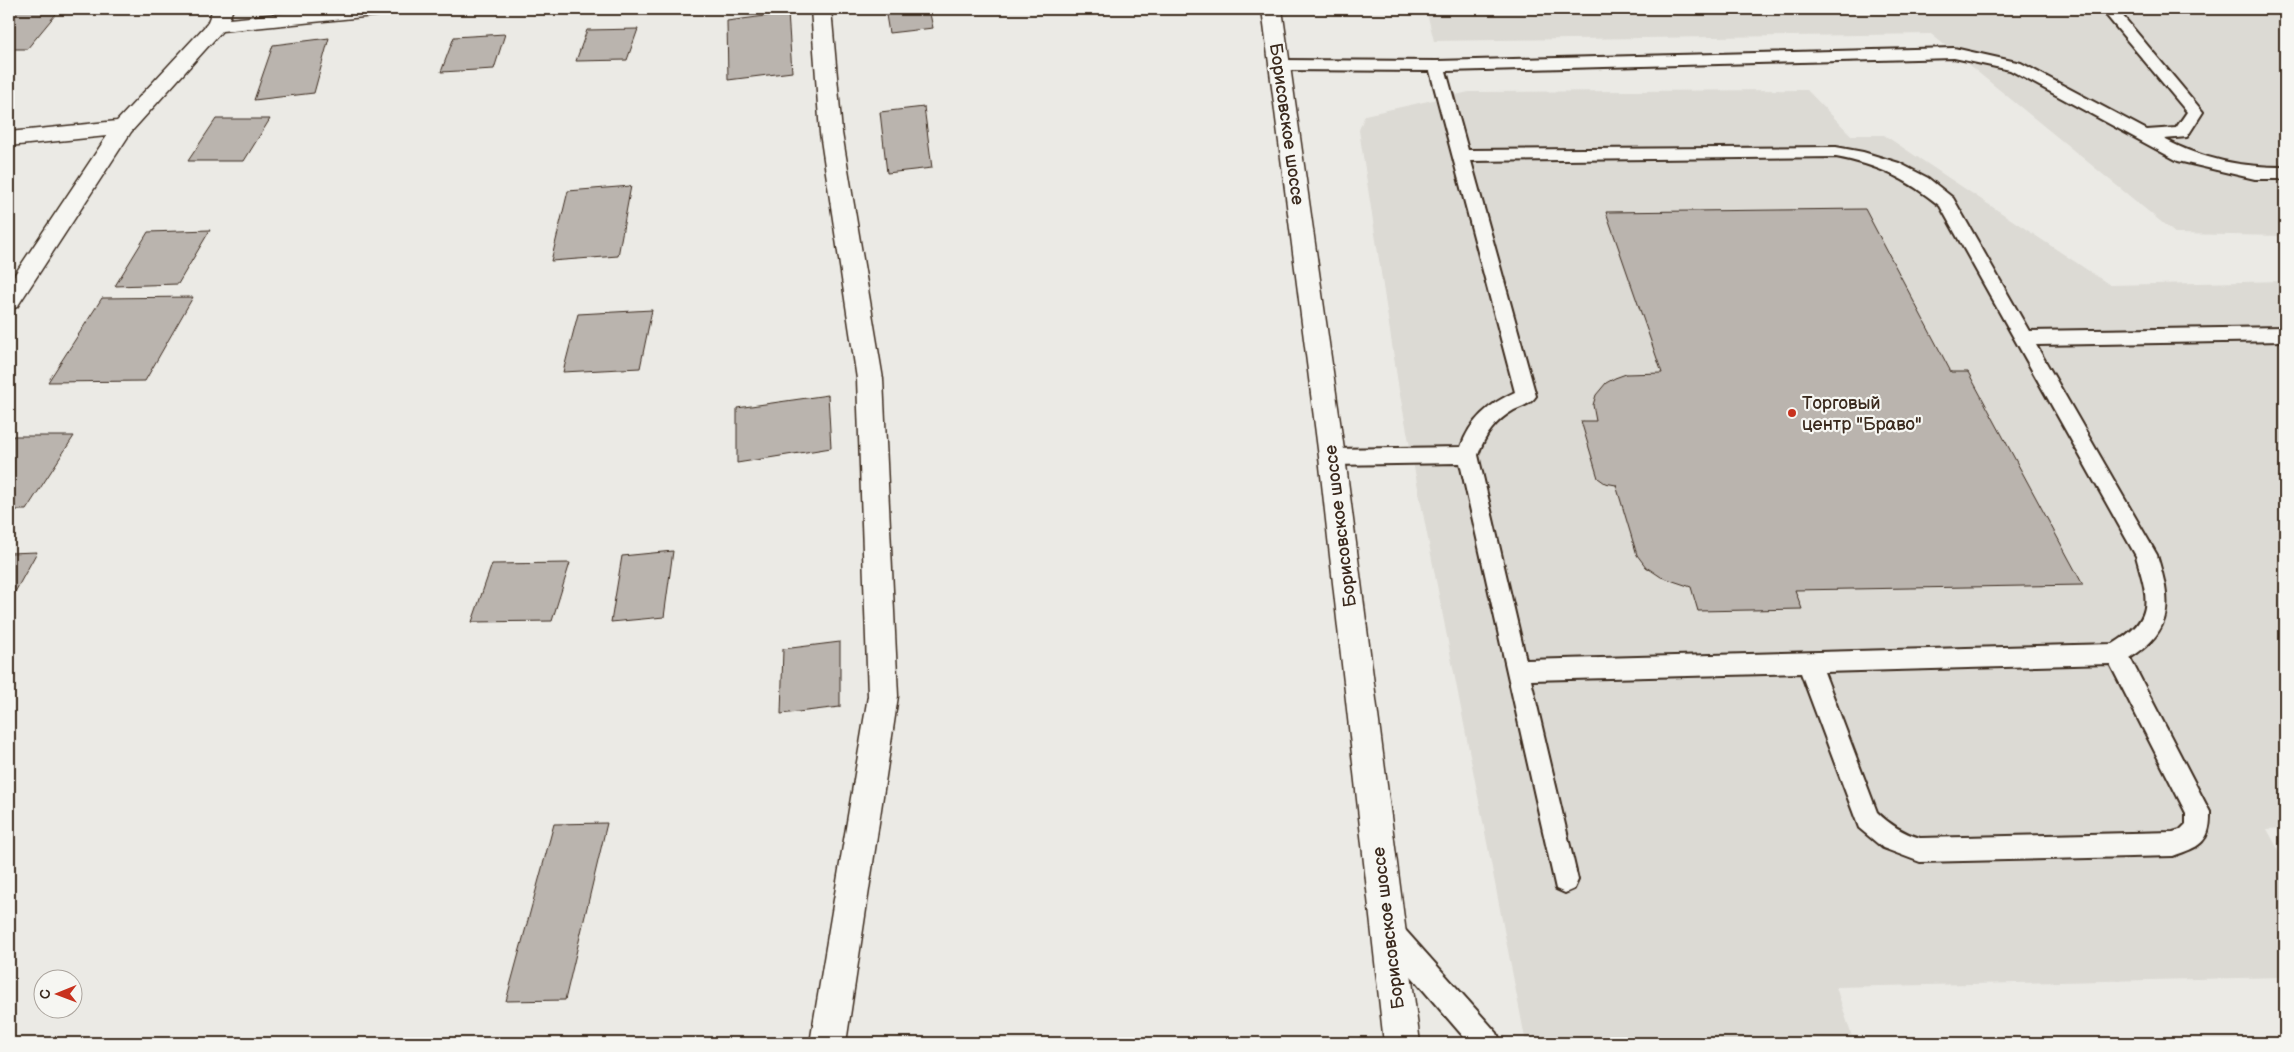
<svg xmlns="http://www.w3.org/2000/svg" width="2294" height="1052" font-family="'Balsamiq Sans',sans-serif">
	<rect width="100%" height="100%" fill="#ebeae5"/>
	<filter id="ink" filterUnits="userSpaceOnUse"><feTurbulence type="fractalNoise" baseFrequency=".02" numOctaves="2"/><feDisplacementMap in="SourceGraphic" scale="10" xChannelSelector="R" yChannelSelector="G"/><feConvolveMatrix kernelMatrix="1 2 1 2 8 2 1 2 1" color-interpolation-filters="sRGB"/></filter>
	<g filter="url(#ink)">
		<g fill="#dcdad4">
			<polygon points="1426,9 2285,9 2285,236 2176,234 1931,34 1434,41"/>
			<polygon points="1807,90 1851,135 1884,135 2110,285 2285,281 2285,828 2267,829 2285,862 2285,977 1836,987 1854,1043 1526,1043 1399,390 1359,130 1365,115 1469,92"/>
		</g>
		<g fill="#bab4ae" stroke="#3b2a1e">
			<polygon points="9,9 60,9 27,49 9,49"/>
			<polygon points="885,9 929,9 933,28 889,33"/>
			<polygon points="788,13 792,72 728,80 727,21"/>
			<polygon points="638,29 627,60 576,61 587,30"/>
			<polygon points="505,34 494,69 441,72 454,37"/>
			<polygon points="329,38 314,93 254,100 273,45"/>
			<polygon points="924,107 932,168 887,173 880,112"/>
			<polygon points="216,119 270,119 244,161 188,161"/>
			<polygon points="631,186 618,256 551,261 568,191"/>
			<polygon points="1865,209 1951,372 1968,372 2083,585 1795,590 1802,609 1698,611 1691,587 1661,577 1646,567 1637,555 1616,485 1605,483 1598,478 1581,421 1596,421 1593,405 1596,395 1606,383 1615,378 1626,374 1662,373 1606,212"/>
			<polygon points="210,230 178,284 115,286 148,232"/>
			<polygon points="193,297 145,381 48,382 102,298"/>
			<polygon points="652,310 640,368 563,372 578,314"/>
			<polygon points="828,395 831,448 737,463 737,408"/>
			<polygon points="13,436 74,436 26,510 9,510 9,443"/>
			<polygon points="673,551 664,617 611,622 622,556"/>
			<polygon points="37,552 9,603 9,553"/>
			<polygon points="570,563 552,621 472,622 492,564"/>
			<polygon points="840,642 840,707 781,714 783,649"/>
			<polygon points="607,823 565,1000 506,1001 554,824"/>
		</g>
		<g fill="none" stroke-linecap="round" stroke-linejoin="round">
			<defs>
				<g id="lane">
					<path d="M2101,9H2117L2203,112L2187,137L2164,139C2203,160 2242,167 2285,167V179H2255L2178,161L2010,70L1954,58L1446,71L1468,150L1836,147L1863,152L1899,163L1928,178L1953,198L2029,331L2285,327V341L2036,345L2157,555C2171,601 2175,630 2130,658L2210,812C2211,842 2200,847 2173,856L1920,862L1883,848L1859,828L1801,673L1531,680L1578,880L1574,889L1565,893L1556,889L1460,463L1332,465L1325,463L1322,457L1325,451L1332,449L1461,447C1470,420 1489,404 1515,392L1430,71L1279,70L1271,65L1279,60L1437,61L1954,48L2021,63L2147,130L2176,128L2187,112ZM1836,157C1879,165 1907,179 1940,206L2136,556C2148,599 2156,618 2113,644L1526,660L1478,455C1485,435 1495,421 1514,410C1522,406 1531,404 1536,396L1471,161ZM2110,664L2186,813V824L2180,830L2173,832L1920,838C1903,833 1890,825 1877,812L1824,672Z"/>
					<polygon points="1390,919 1399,923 1497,1033 1501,1043 1469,1043 1381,941 1377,932 1381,923"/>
				</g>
				<g id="street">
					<polygon points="213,9 233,9 229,19 328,9 394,9 391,13 384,15 222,31 131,132 17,307 9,310 9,283 107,136 9,146 9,132 117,121 207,24"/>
					<polygon points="811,9 831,9 842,133 883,379 898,696 846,1043 810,1043 868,696 857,379 820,133"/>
				</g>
				<polygon id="primary" points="1262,9 1282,9 1345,457 1420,1043 1384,1043 1319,457"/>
			</defs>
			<use href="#lane" stroke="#3b2a1e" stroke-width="4"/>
			<use href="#street" stroke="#3b2a1e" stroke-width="3"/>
			<use href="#primary" stroke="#3b2a1e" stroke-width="3"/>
			<use href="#lane" fill="#f6f6f2" fill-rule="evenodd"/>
			<use href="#street" fill="#f6f6f2" fill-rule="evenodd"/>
			<use href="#primary" fill="#f6f6f2" fill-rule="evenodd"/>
		</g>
	</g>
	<circle fill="#c8321e" stroke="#f6f6f2" stroke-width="2" cx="1792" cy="413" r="5"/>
	<g text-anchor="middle" stroke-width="4.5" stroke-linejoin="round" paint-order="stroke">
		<g font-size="18" fill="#3b2a1e" stroke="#f6f6f2">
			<text transform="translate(1287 124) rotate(82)" y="6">Борисовское шоссе</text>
			<text transform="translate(1340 526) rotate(-97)" y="6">Борисовское шоссе</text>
			<text transform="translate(1388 928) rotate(-97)" y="6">Борисовское шоссе</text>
		</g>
		<g font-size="18" fill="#3b2a1e" stroke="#f6f6f2" text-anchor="start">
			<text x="1802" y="409">Торговый<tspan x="1802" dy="21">центр "Браво"</tspan></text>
		</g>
	</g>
	<rect width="2294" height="1052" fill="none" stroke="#f6f6f2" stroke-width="30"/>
	<rect x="15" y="15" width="2264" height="1022" fill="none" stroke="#3b2a1e" stroke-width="2" filter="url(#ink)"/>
	<g transform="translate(58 994) rotate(269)"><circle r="24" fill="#f6f6f2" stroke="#aba49d"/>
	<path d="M0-4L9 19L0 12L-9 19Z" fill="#c8321e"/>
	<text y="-8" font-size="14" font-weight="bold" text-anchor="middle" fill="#3b2a1e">С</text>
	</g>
</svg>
